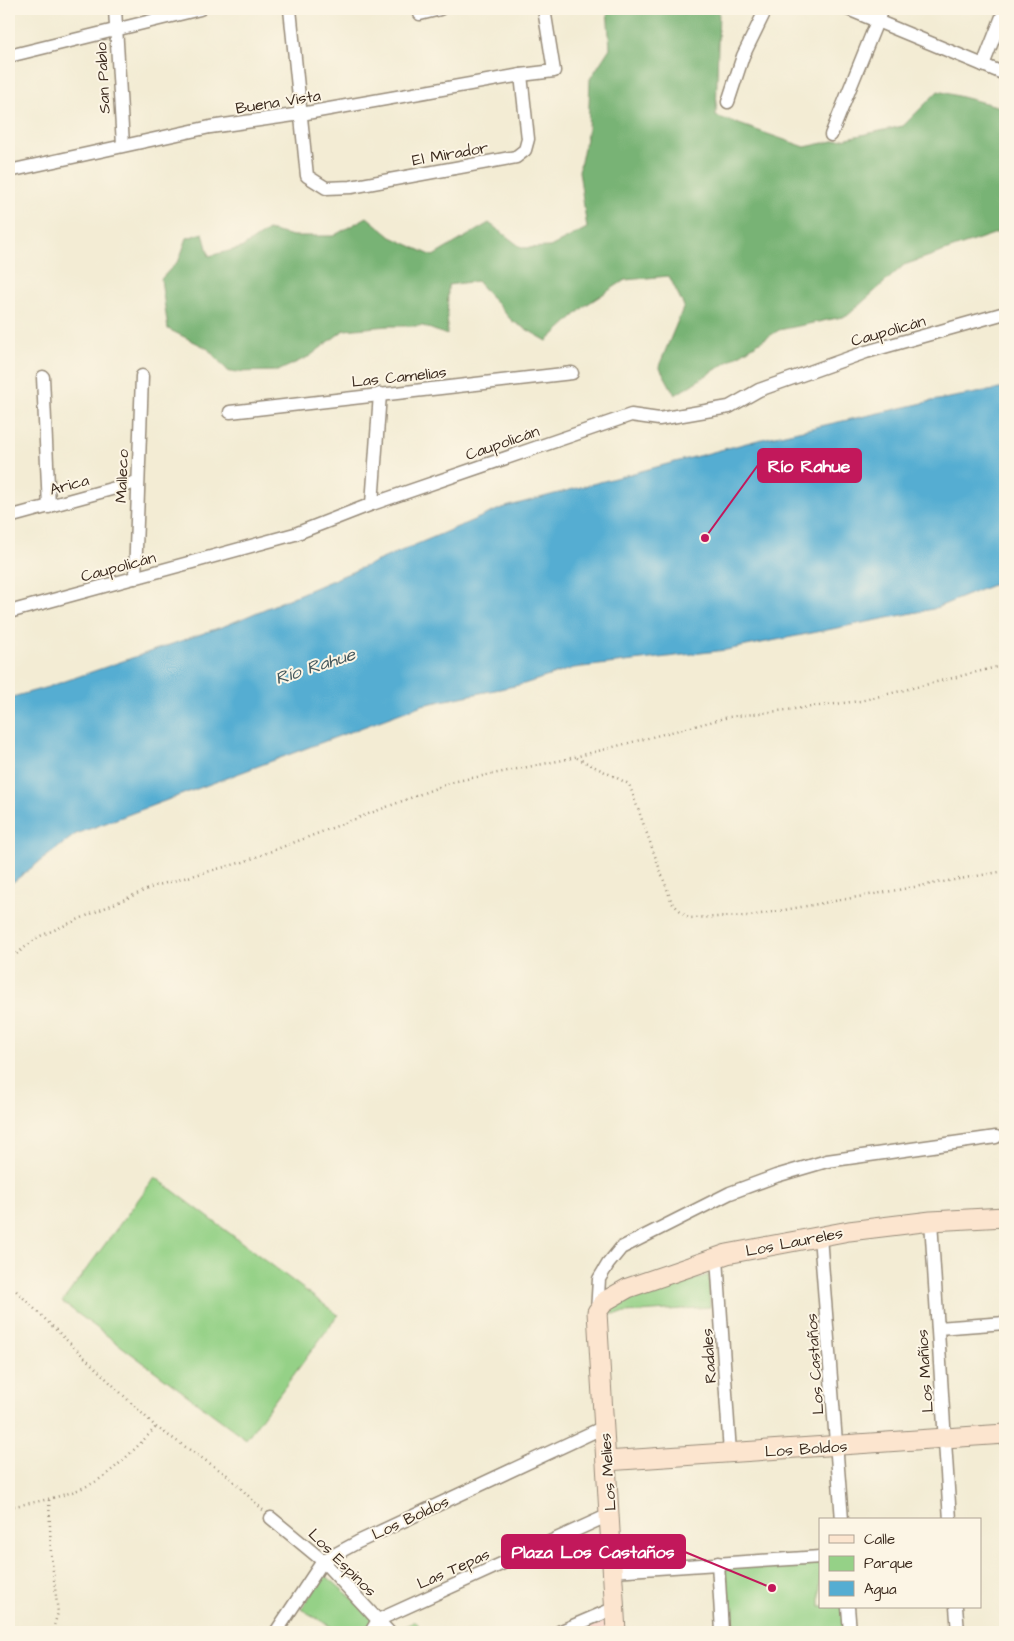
<svg xmlns="http://www.w3.org/2000/svg" width="1014" height="1641" font-family="'Architects Daughter',sans-serif">
	<rect width="100%" height="100%" fill="#fcf5e5"/>
	<filter id="ink" filterUnits="userSpaceOnUse"><feTurbulence type="fractalNoise" baseFrequency=".02" numOctaves="2"/><feDisplacementMap in="SourceGraphic" scale="10" xChannelSelector="R" yChannelSelector="G"/><feConvolveMatrix kernelMatrix="1 2 1 2 8 2 1 2 1" color-interpolation-filters="sRGB"/></filter>
	<filter id="wash" filterUnits="userSpaceOnUse"><feTurbulence type="fractalNoise" baseFrequency=".0096" numOctaves="4" result="noise"/><feDisplacementMap in="SourceGraphic" scale="20" xChannelSelector="R" yChannelSelector="G"/><feGaussianBlur stdDeviation="1.12" result="paint"/><feColorMatrix in="noise" values="0 0 0 0 0 0 0 0 0 0 0 0 0 0 0 0 0 1.4 0 .05"/><feComposite in="paint" operator="in"/></filter>
	<g filter="url(#wash)">
		<rect width="100%" height="100%" fill="#f3ecd4"/>
		<polygon fill="#f7d1c6" points="606,1620 607,1632 578,1632"/>
		<g fill="#95d187" stroke="#687e52">
			<polygon points="155,1177 338,1315 246,1439 62,1302"/>
			<polygon points="709,1275 710,1307 611,1314 611,1305"/>
			<polygon points="820,1562 820,1607 845,1607 846,1632 727,1632 723,1568"/>
			<polygon points="325,1575 378,1620 395,1631 416,1621 422,1632 340,1632 301,1609"/>
		</g>
		<polygon fill="#78b374" stroke="#5a6e49" points="607,9 719,9 716,116 805,147 903,126 938,91 1005,108 1005,230 904,265 847,316 779,330 675,395 659,366 684,306 669,276 625,280 586,305 547,341 512,321 477,281 448,285 447,335 423,326 388,326 344,330 310,356 278,371 229,372 207,348 168,329 161,279 179,260 187,238 203,233 209,256 241,248 268,230 293,236 333,236 367,217 391,237 433,256 489,223 522,248 550,247 587,228 579,171 588,129 590,79 610,48"/>
		<polygon fill="#55add2" stroke="#486c78" points="1005,388 1005,580 933,609 726,650 574,668 524,684 422,705 76,834 9,885 9,698 48,687 227,625 502,508 758,440 932,401"/>
	</g>
	<g filter="url(#ink)">
		<g fill="none" stroke-linecap="round" stroke-linejoin="round">
			<defs>
				<g id="street">
					<polyline points="115,9 123,145"/>
					<polyline points="290,9 307,176 326,188 351,187 516,157 525,150 528,139 521,75"/>
					<polyline points="848,9 1005,74"/>
					<polyline points="420,14 440,9"/>
					<polyline points="9,56 200,9"/>
					<polyline points="983,65 1005,9"/>
					<polyline points="728,102 743,56 766,9"/>
					<polyline points="831,135 882,9"/>
					<polyline points="9,171 210,127 301,114 521,75 554,71 544,9"/>
					<polyline points="43,377 49,507"/>
					<polyline points="230,412 572,373"/>
					<polyline points="372,504 380,394"/>
					<polyline points="9,517 137,482"/>
					<polyline points="135,578 142,376"/>
					<polyline points="9,612 295,534 372,504 631,415 659,419 729,407 759,390 866,352 1005,313"/>
					<polyline points="931,1221 950,1520"/>
					<polyline points="820,1236 842,1520"/>
					<polyline points="717,1258 730,1453"/>
					<polyline points="597,1312 599,1279 608,1264 621,1248 730,1193 776,1176 827,1161 996,1137"/>
					<polyline points="938,1328 1005,1323"/>
					<polyline points="271,1518 323,1561 389,1632"/>
					<polyline points="718,1563 722,1632"/>
					<polyline points="613,1571 820,1557"/>
					<polyline points="848,1607 850,1632"/>
					<polyline points="956,1607 958,1632"/>
					<polyline points="276,1632 323,1561 358,1542 604,1427"/>
					<polyline points="371,1632 378,1620 609,1515"/>
					<polyline points="559,1632 615,1608"/>
				</g>
				<g id="secondary">
					<polyline points="606,1461 1005,1434"/>
					<polyline points="616,1632 597,1312 605,1301 628,1288 727,1254 849,1231 931,1221 1005,1217"/>
				</g>
			</defs>
			<use href="#street" stroke="#978b79" stroke-width="15"/>
			<use href="#secondary" stroke="#978b79" stroke-width="21"/>
			<g stroke="#978b79" stroke-width="2.5" stroke-dasharray="1 4" stroke-linecap="butt">
				<polyline points="577,758 629,784 672,903 688,918 750,916 1005,871"/>
				<polyline points="9,960 38,937 155,886 243,862 452,782 563,760 729,717 860,701 1005,665"/>
				<polyline points="9,1284 156,1427 227,1475 263,1510"/>
				<polyline points="49,1500 51,1554 58,1613 52,1632"/>
				<path d="M9,1507C37,1502 69,1496 95,1482C114,1471 140,1444 156,1427"/>
			</g>
			<use href="#street" stroke="#fff" stroke-width="12"/>
			<use href="#secondary" stroke="#fce5cf" stroke-width="19"/>
		</g>
	</g>
	<g text-anchor="middle" stroke-width="4" stroke-linejoin="round" paint-order="stroke">
		<g font-size="16" fill="#3b2a1e" stroke="#fcf5e5">
			<text transform="translate(102 78) rotate(-93)" y="6">San Pablo</text>
			<text transform="translate(278 101) rotate(-9)" y="6">Buena Vista</text>
			<text transform="translate(450 153) rotate(-10)" y="6">El Mirador</text>
			<text transform="translate(888 330) rotate(-16)" y="6">Caupolicán</text>
			<text transform="translate(399 376) rotate(-6)" y="6">Las Camelias</text>
			<text transform="translate(502 442) rotate(-19)" y="6">Caupolicán</text>
			<text transform="translate(121 476) rotate(-88)" y="6">Malleco</text>
			<text transform="translate(69 484) rotate(-15)" y="6">Arica</text>
			<text transform="translate(118 566) rotate(-15)" y="6">Caupolicán</text>
			<text transform="translate(794 1241) rotate(-11)" y="6">Los Laureles</text>
			<text transform="translate(708 1356) rotate(-94)" y="6">Radales</text>
			<text transform="translate(814 1364) rotate(-94)" y="6">Los Castaños</text>
			<text transform="translate(924 1371) rotate(-94)" y="6">Los Mañíos</text>
			<text transform="translate(806 1448) rotate(-4)" y="6">Los Boldos</text>
			<text transform="translate(607 1472) rotate(-94)" y="6">Los Melies</text>
			<text transform="translate(410 1517) rotate(-25)" y="6">Los Boldos</text>
			<text transform="translate(343 1562) rotate(45)" y="6">Los Espinos</text>
			<text transform="translate(453 1568) rotate(-24)" y="6">Las Tepas</text>
		</g>
		<g font-size="18" font-style="italic" fill="#44585d" stroke="#fcf5e5">
			<text transform="translate(315 666) rotate(-18)" y="6">Río Rahue</text>
		</g>
	</g>
	<path fill="none" stroke="#c2185b" stroke-width="2" d="M705 538L758 465M772 1588L685 1552"/>
	<g fill="#c2185b" stroke="#fcf5e5" stroke-width="2">
		<circle cx="705" cy="538" r="5"/>
		<circle cx="772" cy="1588" r="5"/>
	</g>
	<g fill="#c2185b" stroke="#c2185b" stroke-width="2">
		<rect x="758" y="449" width="103" height="33" rx="5"/>
		<rect x="502" y="1535" width="183" height="33" rx="5"/>
	</g>
	<g font-size="18" text-anchor="middle" font-weight="bold" fill="#fff">
		<text x="809" y="472">Río Rahue</text>
		<text x="593" y="1558">Plaza Los Castaños</text>
	</g>
	<rect width="1014" height="1641" fill="none" stroke="#fcf5e5" stroke-width="30"/>
	<rect x="819" y="1518" width="162" height="90" fill="#fcf5e5" stroke="#afa495"/>
	<rect x="829" y="1535" width="25" height="8" fill="#fce5cf" stroke="#afa495"/>
	<text x="864" y="1544" font-size="15" fill="#3b2a1e">Calle</text>
	<rect x="829" y="1556" width="25" height="15" fill="#95d187" stroke="#afa495"/>
	<text x="864" y="1568" font-size="15" fill="#3b2a1e">Parque</text>
	<rect x="829" y="1581" width="25" height="15" fill="#55add2" stroke="#afa495"/>
	<text x="864" y="1594" font-size="15" fill="#3b2a1e">Agua</text>
</svg>
